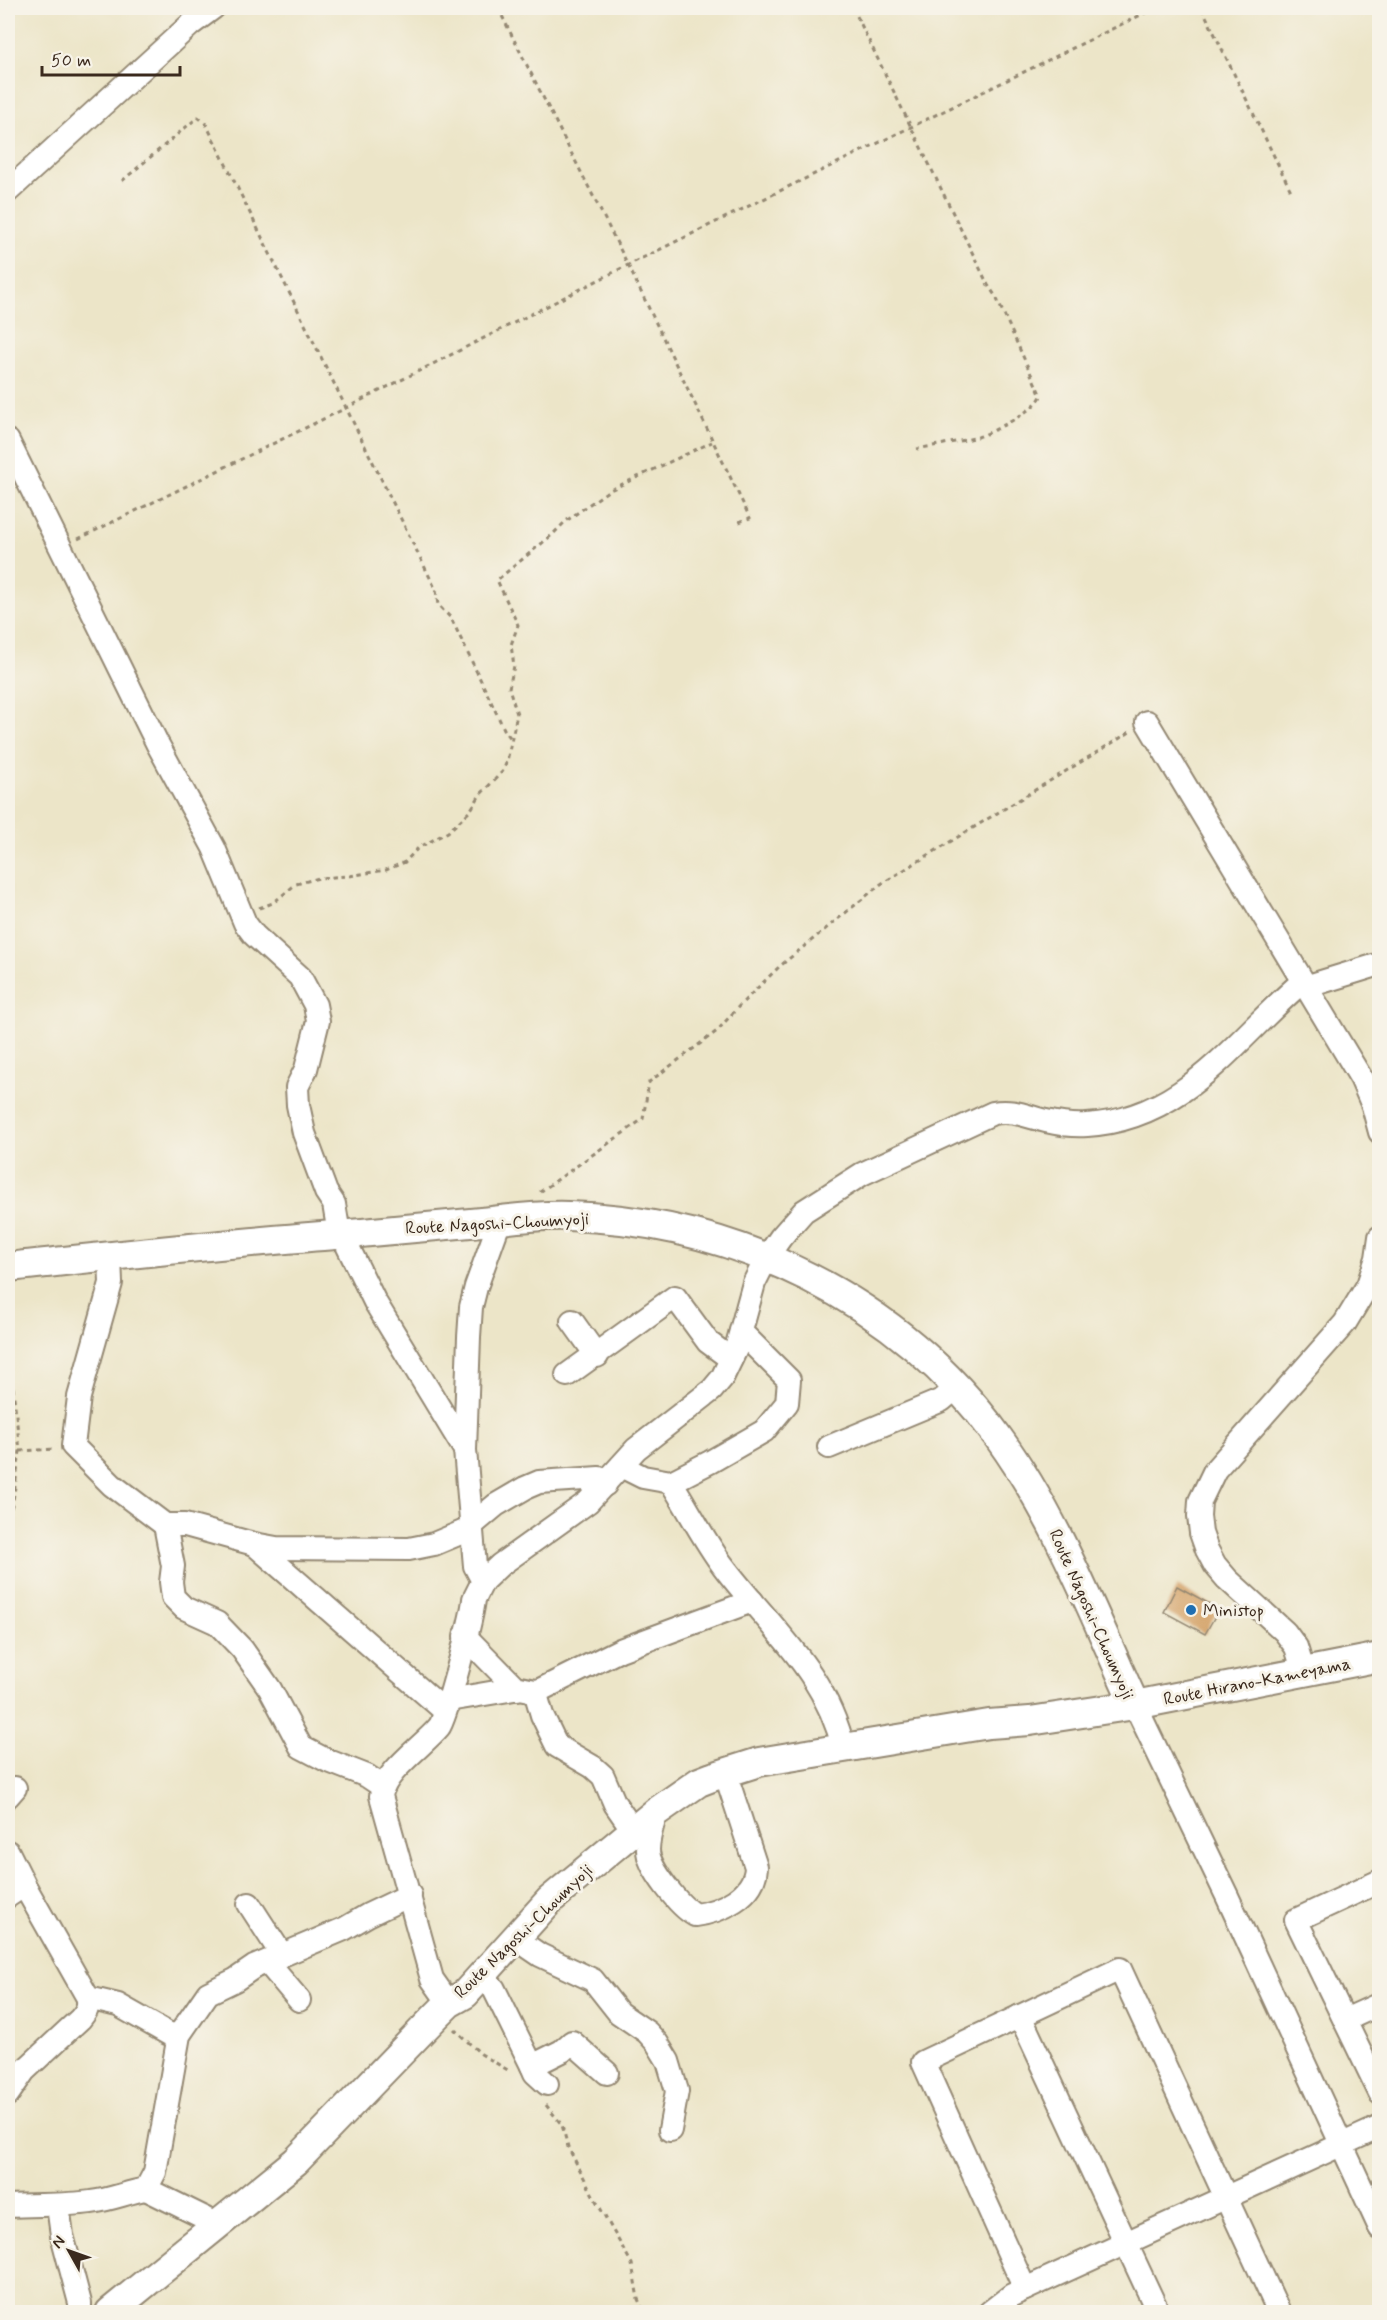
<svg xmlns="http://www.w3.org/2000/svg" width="1387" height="2320" font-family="Mynerve,sans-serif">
	<rect width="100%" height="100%" fill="#f7f3e8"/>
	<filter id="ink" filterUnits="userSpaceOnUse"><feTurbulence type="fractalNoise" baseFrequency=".0167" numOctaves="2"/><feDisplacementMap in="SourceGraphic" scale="12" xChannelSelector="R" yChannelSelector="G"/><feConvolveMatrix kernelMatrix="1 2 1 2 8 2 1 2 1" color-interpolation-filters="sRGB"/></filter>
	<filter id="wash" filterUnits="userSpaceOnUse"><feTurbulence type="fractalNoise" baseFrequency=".008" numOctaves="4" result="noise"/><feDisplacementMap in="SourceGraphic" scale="24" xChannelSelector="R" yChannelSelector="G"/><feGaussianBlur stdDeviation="1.35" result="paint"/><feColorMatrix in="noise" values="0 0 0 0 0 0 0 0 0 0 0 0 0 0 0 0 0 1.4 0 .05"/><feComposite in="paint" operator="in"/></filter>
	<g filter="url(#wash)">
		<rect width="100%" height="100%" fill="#ece5c8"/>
		<g id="blocks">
			<polygon fill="#d3a065" points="1177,1586 1219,1609 1205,1634 1164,1612"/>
		</g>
	</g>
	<g filter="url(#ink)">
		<use href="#blocks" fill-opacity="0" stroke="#948873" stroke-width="1.5"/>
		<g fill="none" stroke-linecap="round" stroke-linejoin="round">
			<defs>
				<g id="minor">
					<polyline points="8,191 190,25 213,8"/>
					<polyline points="8,441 157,743 214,848 245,923 254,935 300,977 315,1005 318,1021 306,1069 297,1087 298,1105 304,1133 326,1192 334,1204 339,1234"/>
					<polyline points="1147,722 1361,1078 1373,1106 1380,1132"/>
					<polyline points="1305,987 1380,964"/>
					<polyline points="346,1234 348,1247 375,1302 465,1450"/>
					<polyline points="110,1256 111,1283 79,1397 73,1446 112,1485 165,1525 185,1525 254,1544 445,1711"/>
					<polyline points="572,1321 597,1356"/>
					<polyline points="567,1375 675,1297 708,1342 731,1359"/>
					<polyline points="829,1447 942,1400 956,1388"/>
					<polyline points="621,1466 643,1477 671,1482 710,1462 764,1431 787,1403 789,1380 741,1332"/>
					<path d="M671,1482C689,1510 704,1541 724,1567C771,1629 825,1670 844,1750"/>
					<polyline points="165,1525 173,1566 171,1582 173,1597 184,1608 217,1623 242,1649 270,1689 301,1747 326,1760 367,1776 382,1786"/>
					<polyline points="254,1544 276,1548 409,1549 434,1544 465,1531 496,1505 525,1488 539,1482 599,1478 605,1485"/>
					<polyline points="483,1581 475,1566 465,1450 469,1337 471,1307 476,1287 500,1220"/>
					<polyline points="465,1636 517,1689"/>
					<polyline points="1304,1673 1296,1647 1285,1632 1227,1579 1215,1565 1207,1550 1201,1533 1199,1516 1200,1501 1215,1470 1345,1323 1368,1285 1377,1258 1380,1237"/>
					<polyline points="535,1691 542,1715 557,1746 593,1767 603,1776 615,1804 633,1830"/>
					<polyline points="449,1700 520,1688 535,1691 540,1690 620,1650 752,1601"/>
					<polyline points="1135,1705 1227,1896 1380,2228"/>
					<polyline points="8,1796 15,1788"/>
					<path d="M656,1812C653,1824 648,1837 648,1850C648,1868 680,1907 695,1915C720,1912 755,1896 756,1867L725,1772"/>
					<polyline points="8,1852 27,1890"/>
					<polyline points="1380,1881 1296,1920 1380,2093"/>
					<polyline points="8,1896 20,1888 27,1890 88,1998 118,2005 169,2034 179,2035"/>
					<polyline points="249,1904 282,1955"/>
					<polyline points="515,1938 540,1955 593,1980 619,2013 647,2032 657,2043 668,2061 677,2091 670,2130"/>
					<polyline points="267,1962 299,2000"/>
					<polyline points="482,1975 494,1989 532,2066 562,2051 572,2042 607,2073"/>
					<path d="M449,2003L432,1979L381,1796C384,1772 423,1746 439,1727C446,1719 473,1614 474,1599L483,1581L500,1565L588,1502L636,1449L712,1390L722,1378L736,1349L754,1283L767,1257L781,1237L804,1211L862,1174L993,1113C1013,1109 1028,1117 1046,1121C1059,1124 1074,1126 1087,1125C1185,1119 1234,1040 1302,982"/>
					<polyline points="1020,2016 1158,2312"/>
					<polyline points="1345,2020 1380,2004"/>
					<polyline points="532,2066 535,2073 547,2084"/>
					<path d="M8,2094L24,2071L80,2019C86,2012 89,2008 88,1998"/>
					<polyline points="146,2189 217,2224"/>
					<path d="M8,2206C36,2204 63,2206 91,2202C110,2200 128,2192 146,2189L155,2172L179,2035L208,1993L235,1980L254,1967L344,1929L368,1915L410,1895"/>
					<polyline points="58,2206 62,2235 80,2303 80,2312"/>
					<polyline points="1025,2289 923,2062 1120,1969 1279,2312"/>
					<polyline points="990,2312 1012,2295 1380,2127"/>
				</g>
				<g id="major">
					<path d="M8,1267C121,1255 235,1242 349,1234C397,1230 445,1225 492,1221C517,1218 543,1215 568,1216C735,1221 899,1300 998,1437C1057,1518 1093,1614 1135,1705"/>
					<polyline points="110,2312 296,2161 437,2015 449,2003 465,1994 550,1900 656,1812 699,1782 712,1777 759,1762 989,1724 1030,1721 1135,1705 1380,1657"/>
				</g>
			</defs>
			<use href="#minor" stroke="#948873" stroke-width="26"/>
			<use href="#major" stroke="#948873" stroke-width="32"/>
			<g stroke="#948873" stroke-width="3" stroke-dasharray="4.5 4.5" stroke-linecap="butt">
				<polyline points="498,8 628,265 750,518 739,522"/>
				<path d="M853,8L988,285L996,297L1041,396C1036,410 993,432 978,437C958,442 937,445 917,449"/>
				<polyline points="1202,8 1291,191"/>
				<polyline points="122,181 198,117 206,124 436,590 438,605 451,618 504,729 511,739"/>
				<polyline points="78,539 346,408 628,265 1155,8"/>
				<polyline points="259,908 273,903 296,884 319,878 349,876 386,870 405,862 418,848 448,832 470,811 480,795 503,771 507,761 517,714 509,688 514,666 511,645 518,625 497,580 552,535 566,521 608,491 712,442"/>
				<polyline points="540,1192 643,1119 649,1082 717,1031 740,1005 780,966 881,884 1130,732"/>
				<polyline points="8,1343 20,1451 13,1501 8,1520"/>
				<polyline points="20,1451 54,1449"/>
				<polyline points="454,2029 481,2054 511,2072"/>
				<polyline points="546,2105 562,2125 568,2147 595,2199 632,2264 638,2299 644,2312"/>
			</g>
			<use href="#minor" stroke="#fff" stroke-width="22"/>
			<use href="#major" stroke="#fff" stroke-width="28"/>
		</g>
	</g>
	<circle fill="#1f6fb2" stroke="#f7f3e8" stroke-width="2" cx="1191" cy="1610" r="6"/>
	<g text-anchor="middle" stroke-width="6" stroke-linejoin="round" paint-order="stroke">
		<g font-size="18" fill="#3b2a1e" stroke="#f7f3e8">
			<text transform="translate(497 1223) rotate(-3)" y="6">Route Nagoshi-Choumyoji</text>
			<text transform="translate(1092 1614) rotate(66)" y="6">Route Nagoshi-Choumyoji</text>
			<text transform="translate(1257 1681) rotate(-11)" y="6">Route Hirano-Kameyama</text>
			<text transform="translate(523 1931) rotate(-44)" y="6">Route Nagoshi-Choumyoji</text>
		</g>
		<g font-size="18" fill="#3b2a1e" stroke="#f7f3e8" text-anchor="start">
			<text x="1203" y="1616">Ministop</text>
		</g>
	</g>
	<rect width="1387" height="2320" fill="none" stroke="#f7f3e8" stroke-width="30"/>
	<g transform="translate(69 2251) rotate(310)" stroke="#f7f3e8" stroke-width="4.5" paint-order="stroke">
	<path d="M0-4.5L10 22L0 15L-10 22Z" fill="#3b2a1e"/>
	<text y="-9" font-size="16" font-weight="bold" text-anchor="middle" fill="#3b2a1e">N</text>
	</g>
	<path d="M42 66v9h138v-9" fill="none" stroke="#3b2a1e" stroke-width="3"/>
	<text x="51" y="66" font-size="18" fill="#3b2a1e" stroke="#f7f3e8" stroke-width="4.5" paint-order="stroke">50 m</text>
</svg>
